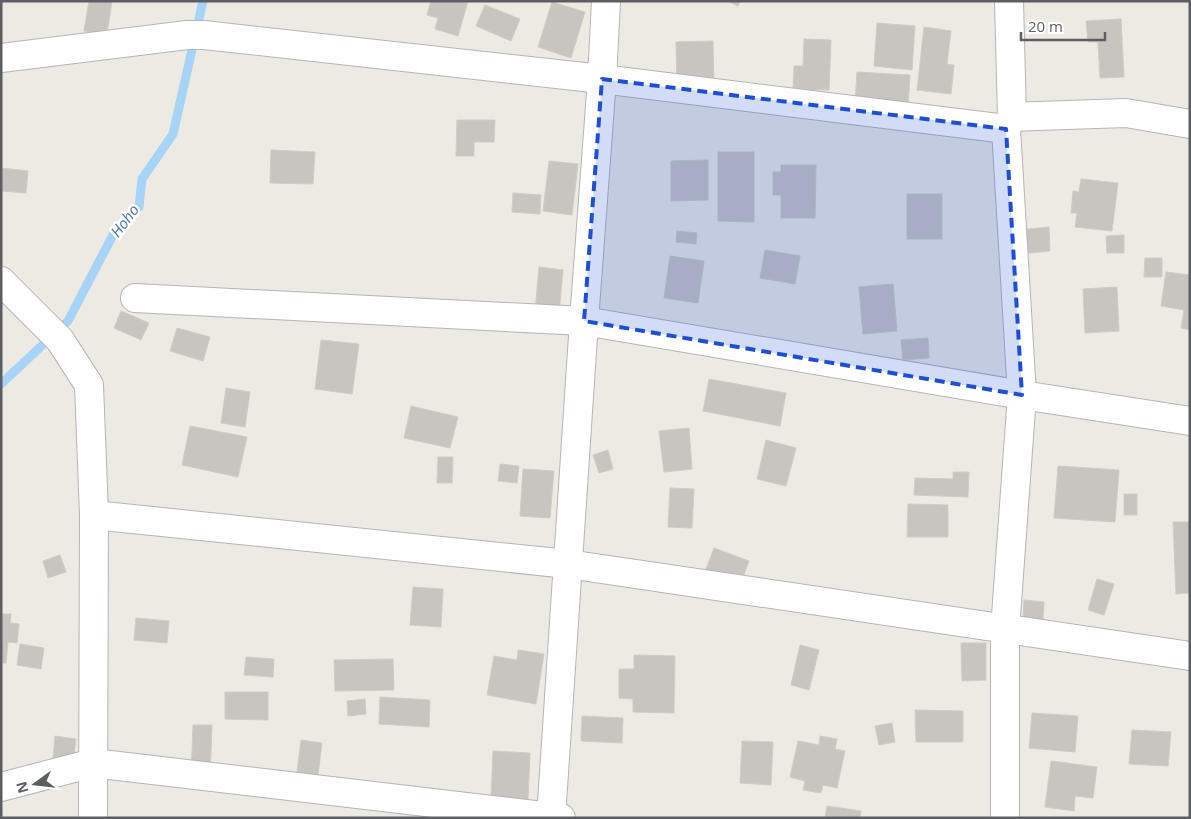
<svg xmlns="http://www.w3.org/2000/svg" width="1191" height="819" font-family="'Open Sans',sans-serif">
	<rect width="100%" height="100%" fill="#eceae2"/>
	<g fill="none" stroke-linecap="round" stroke-linejoin="round">
		<polyline stroke="#a7d3f7" stroke-width="9" points="1,384 68,321 115,231 139,207 142,179 173,134 203,1"/>
	</g>
	<g fill="#c8c5c0" stroke="#d0ccc1">
		<polygon points="89,1 112,1 107,34 84,31"/>
		<polygon points="431,1 468,1 458,36 435,29 438,18 427,15"/>
		<polygon points="727,1 740,1 738,6"/>
		<polygon points="552,2 585,12 571,58 538,47"/>
		<polygon points="485,5 520,19 511,41 476,26"/>
		<polygon points="1121,19 1124,77 1100,78 1098,42 1088,42 1086,21"/>
		<polygon points="877,23 915,26 912,70 874,66"/>
		<polygon points="924,27 951,31 947,64 954,65 951,94 917,90"/>
		<polygon points="804,39 831,40 829,90 793,89 794,66 803,66"/>
		<polygon points="713,41 714,90 677,90 676,42"/>
		<polygon points="857,72 910,75 908,108 855,104"/>
		<polygon points="457,120 495,120 494,142 474,142 474,156 456,156"/>
		<polygon points="271,150 315,152 313,184 270,183"/>
		<polygon points="718,152 754,152 754,222 718,221"/>
		<polygon points="708,160 708,200 671,201 671,161"/>
		<polygon points="549,161 578,164 572,215 543,211"/>
		<polygon points="781,165 816,165 815,218 781,218 781,195 773,195 773,172 781,172"/>
		<polygon points="1,168 28,171 26,193 1,191"/>
		<polygon points="1081,179 1118,183 1112,231 1075,227 1077,213 1071,213 1073,191 1079,192"/>
		<polygon points="513,193 541,195 540,214 512,212"/>
		<rect x="907" y="194" width="35" height="45"/>
		<polygon points="1049,227 1050,251 1020,254 1018,230"/>
		<polygon points="677,231 697,233 696,244 676,242"/>
		<polygon points="1124,235 1124,253 1107,253 1106,236"/>
		<polygon points="765,250 800,256 795,284 760,278"/>
		<polygon points="670,256 704,261 698,303 664,298"/>
		<polygon points="1145,258 1162,258 1162,277 1144,277"/>
		<polygon points="539,267 563,270 559,314 535,312"/>
		<polygon points="1166,272 1190,275 1190,330 1181,328 1184,310 1161,306"/>
		<polygon points="893,284 897,331 863,334 859,287"/>
		<polygon points="1117,287 1119,331 1085,333 1083,289"/>
		<polygon points="121,311 149,323 141,340 114,328"/>
		<polygon points="177,328 210,337 203,361 170,351"/>
		<polygon points="928,338 929,358 903,360 901,340"/>
		<polygon points="321,340 359,344 352,394 315,389"/>
		<polygon points="709,379 786,393 780,426 703,411"/>
		<polygon points="226,388 250,392 245,427 221,423"/>
		<polygon points="411,406 458,417 450,448 404,438"/>
		<polygon points="190,426 247,437 238,477 182,465"/>
		<polygon points="689,428 692,469 664,472 659,431"/>
		<polygon points="766,440 796,448 786,486 757,479"/>
		<polygon points="608,450 613,469 599,473 593,455"/>
		<polygon points="438,457 453,457 452,483 437,483"/>
		<polygon points="500,464 519,466 517,483 498,481"/>
		<polygon points="1058,466 1119,470 1115,522 1054,518"/>
		<polygon points="523,469 554,471 550,518 520,516"/>
		<polygon points="953,472 969,472 968,497 914,495 915,478 953,479"/>
		<polygon points="670,488 694,489 692,528 668,527"/>
		<rect x="1124" y="494" width="13" height="21"/>
		<polygon points="908,504 948,505 948,537 907,537"/>
		<polygon points="1173,522 1190,522 1190,593 1176,594"/>
		<polygon points="714,548 749,561 740,585 705,572"/>
		<polygon points="60,555 66,572 48,578 43,561"/>
		<polygon points="1097,579 1114,584 1104,615 1088,610"/>
		<polygon points="413,587 443,589 441,627 410,625"/>
		<polygon points="1024,600 1044,602 1043,620 1023,619"/>
		<polygon points="1,614 11,614 10,623 19,624 17,643 8,642 6,663 1,663"/>
		<polygon points="136,618 169,621 167,643 134,640"/>
		<polygon points="961,643 986,643 986,680 962,681"/>
		<polygon points="20,644 44,648 41,669 17,665"/>
		<polygon points="800,645 819,650 809,690 791,685"/>
		<polygon points="518,650 544,654 536,704 487,695 494,656 517,660"/>
		<polygon points="634,655 675,656 674,713 633,712 633,699 619,698 619,669 634,669"/>
		<polygon points="246,657 274,659 273,677 244,675"/>
		<polygon points="393,659 394,690 335,691 334,660"/>
		<polygon points="225,692 268,692 268,720 225,719"/>
		<polygon points="380,697 430,700 429,727 379,724"/>
		<polygon points="365,699 366,714 348,716 347,701"/>
		<polygon points="915,710 963,711 963,742 916,742"/>
		<polygon points="1032,713 1078,716 1075,752 1029,748"/>
		<polygon points="582,716 623,718 622,743 581,741"/>
		<polygon points="892,723 895,742 879,745 875,726"/>
		<polygon points="193,725 212,725 210,779 191,778"/>
		<polygon points="1132,730 1171,732 1168,766 1129,764"/>
		<polygon points="55,736 76,739 72,770 52,767"/>
		<polygon points="820,736 837,739 835,749 845,751 837,788 823,785 821,793 803,790 805,781 790,777 798,741 819,745"/>
		<polygon points="301,740 322,743 317,783 296,780"/>
		<polygon points="742,741 773,742 771,785 740,783"/>
		<polygon points="493,751 530,753 528,800 491,798"/>
		<polygon points="1051,761 1097,767 1093,798 1075,796 1074,811 1045,807"/>
		<polygon points="827,806 861,811 860,818 825,818"/>
	</g>
	<g fill="none" stroke-linecap="round" stroke-linejoin="round">
		<defs>
			<g id="street">
				<polyline points="1,58 187,35 204,35 602,79 1006,129"/>
				<polyline points="1012,117 1126,113 1190,124"/>
				<polyline points="1,281 60,340 89,385 94,515 93,818"/>
				<polyline points="135,298 584,321 1022,395 1190,421"/>
				<polyline points="94,515 568,564 1190,656"/>
				<polyline points="1,787 93,763 561,818"/>
				<polyline points="551,818 584,321 602,79 606,1"/>
				<polyline points="1005,818 1005,630 1022,395 1006,129 1012,117 1009,1"/>
			</g>
		</defs>
		<use href="#street" stroke="#b3b5b9" stroke-width="30"/>
		<use href="#street" stroke="#fff" stroke-width="28"/>
	</g>
	<path fill="#1d4ed8" fill-opacity="0.2" stroke="#1d4ed8" stroke-width="4" stroke-dasharray="10 6" stroke-linejoin="round" d="M602,79L1006,129L1022,395L584,321Z"/>
	<g text-anchor="middle" stroke-width="5" stroke-linejoin="round" paint-order="stroke">
		<g font-size="15" font-style="italic" fill="#4674a7" stroke="#fff">
			<text transform="translate(125 221) rotate(-53)" y="5">Hoho</text>
		</g>
	</g>
	<rect width="1191" height="819" fill="none" stroke="#5b5e62" stroke-width="5"/>
	<g transform="translate(35 784) rotate(255)" stroke="#ffffff" stroke-width="4" paint-order="stroke">
	<path d="M0-4L9 19L0 12L-9 19Z" fill="#5b5e62"/>
	<text y="-8" font-size="14" font-weight="bold" text-anchor="middle" fill="#5b5e62">N</text>
	</g>
	<path d="M1021 32v8h84v-8" fill="none" stroke="#5b5e62" stroke-width="2.5"/>
	<text x="1028" y="32" font-size="15" fill="#5b5e62" stroke="#ffffff" stroke-width="4" paint-order="stroke">20 m</text>
</svg>
